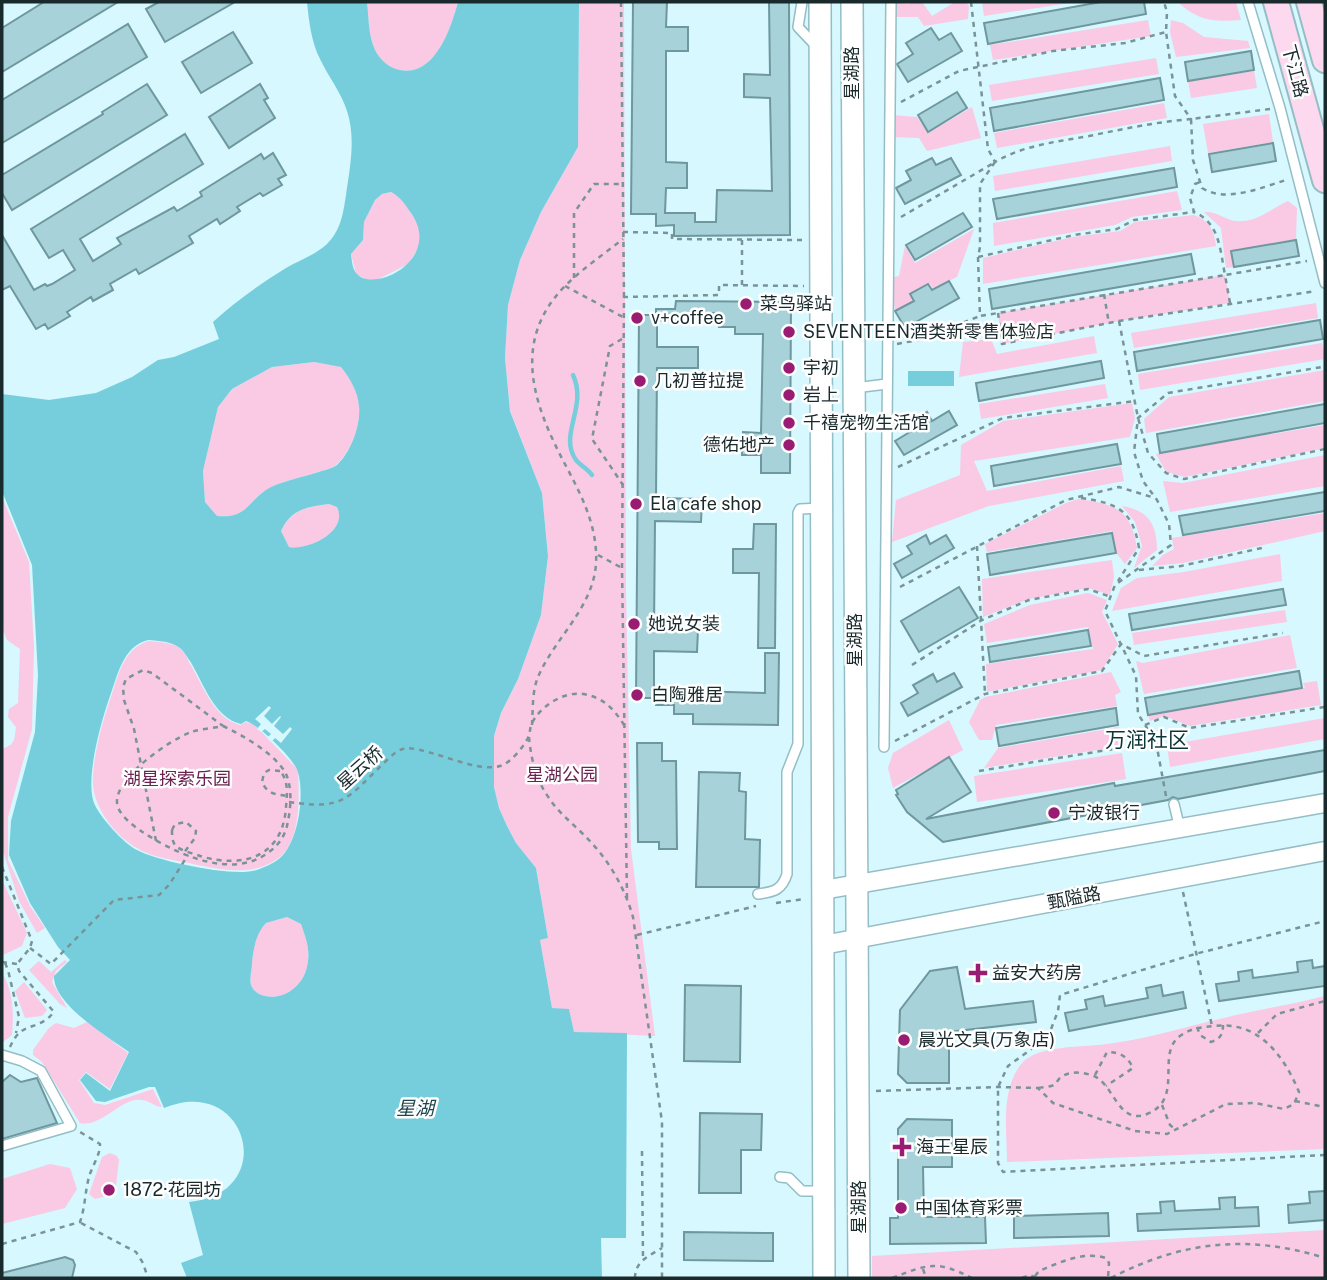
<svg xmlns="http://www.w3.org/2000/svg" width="1327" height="1280" font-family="'Public Sans','Noto Sans SC',sans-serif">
	<rect width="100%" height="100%" fill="#d6f8fe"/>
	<g fill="#fac9e4">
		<path d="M367,2H458C451,28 435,77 400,70C389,68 379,60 375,50C368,34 369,19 367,2Z"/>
		<polygon points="579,2 624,2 626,590 631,849 655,1036 574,1032 569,1010 552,1008 540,940 548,938 536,868 516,843 507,826 499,808 494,787 494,736 501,713 518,679 541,615 548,556 542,493 510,410 505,358 508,305 520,260 541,212 578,147"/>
		<polygon points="896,2 908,4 910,2 922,2 932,16 955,2 966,2 969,6 968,19 924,26 918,17 895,17"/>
		<polygon points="982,2 1076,2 984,16"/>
		<path d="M1178,2H1236L1241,20C1214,22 1198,21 1178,2Z"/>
		<polygon points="1148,20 1151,36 993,60 990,45"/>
		<polygon points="1171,20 1183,23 1204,37 1248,41 1250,48 1176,57 1170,32"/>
		<polygon points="1156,58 1159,74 992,101 989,85"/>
		<polygon points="1254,71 1257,88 1191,98 1188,81"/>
		<polygon points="1164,103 1167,118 997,148 994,133"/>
		<polygon points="972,107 981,138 927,151 919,138 892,137 893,115 917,117 928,133"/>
		<polygon points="1269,114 1273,142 1208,153 1203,124"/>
		<polygon points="1170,146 1172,161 995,191 993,176"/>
		<polygon points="1177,191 1182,210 1132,217 1115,225 994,246 993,223"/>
		<polygon points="391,192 401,197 419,226 420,245 408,264 375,281 366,279 356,274 351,254 363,240 364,222 375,200 382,194"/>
		<path d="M1288,201L1297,208L1296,239L1231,251L1234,267L1226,268L1221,228L1204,212C1217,211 1225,220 1236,221C1257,223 1270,209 1288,201Z"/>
		<path d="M1194,215C1210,221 1214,230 1216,246L983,284V258L1073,237L1120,231L1135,222Z"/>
		<polygon points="974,229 957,277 933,288 929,283 910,293 913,301 895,310 890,278 899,276 905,246 915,263"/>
		<polygon points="1225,275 1230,303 1119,321 1002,344 998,313"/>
		<polygon points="1316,303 1318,318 1134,348 1131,333"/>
		<polygon points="1094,336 1097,353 959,377 963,342 991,339 997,354"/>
		<polygon points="1322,343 1325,359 1140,390 1138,374"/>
		<path d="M314,362L342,367C350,378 358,392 359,406C361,425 351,452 336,465C329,471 285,480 271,487C248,499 249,519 217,516L205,502L203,471L218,407L232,389L272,367Z"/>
		<polygon points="1325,370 1325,401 1146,433 1144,419 1169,397"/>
		<polygon points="1105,384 1108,398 981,419 979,404"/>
		<polygon points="1132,403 1135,418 1130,437 974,461 987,491 1121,466 1124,481 989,506 892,542 896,500 960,475 961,445 1003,421"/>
		<polygon points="1325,425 1325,448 1185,477 1166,472 1156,454"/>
		<polygon points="1325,455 1325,486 1170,512 1163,481 1183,483"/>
		<path d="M2,497L29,562L34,647L32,729L8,817V860L30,906L45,928L37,933L19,901L2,848V749C15,744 14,742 16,727L8,717L9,709L18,703L20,649L7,640L3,630Z"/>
		<path d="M1078,499C1115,504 1131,509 1137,548L1125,564L1117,554L1112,531L987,552L985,544L1066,503Z"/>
		<path d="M329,504L337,507C349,532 307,551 289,547L281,531C291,510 306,507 329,504Z"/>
		<path d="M1122,506C1148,510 1157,524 1157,550L1134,568L1142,546L1135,522Z"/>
		<polygon points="1325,513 1325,531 1183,563 1152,566 1163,555 1174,549 1172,538"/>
		<polygon points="1280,554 1282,581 1112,611 1121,588 1137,578 1184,572"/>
		<polygon points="1112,560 1114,577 1110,595 1088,588 1029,599 983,617 982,579"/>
		<polygon points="1088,593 1107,600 1102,612 1118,644 1102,670 987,692 986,664 1093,649 1088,627 987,643 984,624 1030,605"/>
		<polygon points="1285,610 1287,622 1134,645 1132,633"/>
		<polygon points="1290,635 1297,668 1144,694 1136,661 1143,663"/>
		<path d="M148,641C158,642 171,642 180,648C184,651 187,658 189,662C202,683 213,718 240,725L246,722L255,725L298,770C299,796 302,843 276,860C252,876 220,870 193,864C175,860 153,858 137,848C116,837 94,808 93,784C92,761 102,722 110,700C118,677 122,650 148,641Z"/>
		<polygon points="1111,672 1121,692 1115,695 1117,706 996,725 992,740 979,740 969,722 980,700 985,697"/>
		<polygon points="1317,681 1321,705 1190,726 1165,716 1150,721 1148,715 1305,688 1303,683"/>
		<polygon points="1325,718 1325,739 1170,767 1167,745"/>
		<polygon points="949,720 963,750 893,788 888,768 893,753"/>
		<polygon points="1119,727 1122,746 984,768 998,748"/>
		<polygon points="1122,753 1126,779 977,802 974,776"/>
		<polygon points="2,880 27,933 22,946 3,955"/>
		<path d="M287,917L301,924C305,936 310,948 308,961C307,972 302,982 293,989C282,999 257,1001 251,985C249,978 252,971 252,963C253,950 255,933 266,923Z"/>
		<polygon points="65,960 67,962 56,971 52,982 67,1008 60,1004 29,970 39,961 51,972"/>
		<path d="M2,973C13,990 14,1015 12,1035L2,1043Z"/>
		<polygon points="24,982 47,1010 42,1016 25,1018 15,991"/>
		<path d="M1325,996V1149L1007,1162C1007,1129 1000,1090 1022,1063C1037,1046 1078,1047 1099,1045C1140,1041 1180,1028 1220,1019C1255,1010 1290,1005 1325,996Z"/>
		<path d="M87,1022L128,1053L110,1089L86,1072L79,1080L94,1103L105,1105L153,1089L162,1107C155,1107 149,1100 141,1100C121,1097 102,1128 80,1123L42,1062L33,1055V1050L49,1028L56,1023L74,1028Z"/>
		<polygon points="110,1153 117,1156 119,1160 115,1194 95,1199 89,1194 102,1157"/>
		<polygon points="50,1164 70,1168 77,1189 65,1208 2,1224 2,1179"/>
		<polygon points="1325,1230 1325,1278 872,1278 872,1256"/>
	</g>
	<g fill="#76cedc" fill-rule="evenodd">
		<path d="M307,2H367C369,19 368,34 375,50C380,60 389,68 400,70C435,77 451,28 458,2H579L578,147L541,212L520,260L508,305L505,358L510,411L542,493L548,556L541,615L518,679L501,713L494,736V787L499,808L507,826L516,843L536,868L548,938L540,940L552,1008L569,1009L574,1032L627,1033L626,1238H601L602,1278H187L181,1263L203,1255L189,1202C280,1194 248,1073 164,1108L155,1087H149L105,1102L96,1101L80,1080L86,1073L110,1091L129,1052C108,1037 53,1004 54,976L70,960L58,947L30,903L9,855L11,821L35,732L38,675L32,565L2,491V394L49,400L96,393L132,377L158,360L174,357L219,339L213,322C236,301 260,284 286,268C300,260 315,255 327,244C341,230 343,214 346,195C350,167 356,138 347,111C341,92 328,76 320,59C311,41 309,21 307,2ZM391,192C402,198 406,206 413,216C440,260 375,293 357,274C352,269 352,260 351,254L363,240L364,222L375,200L382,194ZM314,362L341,367C350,378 358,392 359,406C361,425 351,452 337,465C329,471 285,480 271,487C248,499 249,519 217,516L205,502L203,471L218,407L232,389L272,367ZM329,504L337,507C349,532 307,551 289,547L281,531C291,509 307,507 329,504ZM148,640C159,641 171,641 180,648C184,651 187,657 190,661C203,682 214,718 241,724L246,721C258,724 295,760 298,772C302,786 301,806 298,820C295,834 289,853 276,861C270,865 259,870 252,871C229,876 157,861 137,850C124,844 99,816 94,803C85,779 101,722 109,699C118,675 122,647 148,640ZM287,917L301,924C305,936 310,948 308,961C307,972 302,982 293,989C282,999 257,1001 251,985C249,978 252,971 252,963C253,950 256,933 266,923Z"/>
		<rect x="908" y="371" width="46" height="15"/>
	</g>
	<polygon fill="#d6f8fe" points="269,706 271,708 264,716 272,724 280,716 281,717 274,726 283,734 290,727 292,729 281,743 275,738 271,742 267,738 271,734 265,729 261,732 257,729 261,724 255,719"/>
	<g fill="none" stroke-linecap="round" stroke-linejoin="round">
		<path stroke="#76cedc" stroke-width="4.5" d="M573,375C588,407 558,435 576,460C581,466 588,469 592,475"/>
	</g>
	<g fill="#a7d2d9" stroke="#6e979e" stroke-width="2">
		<polygon points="44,2 118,2 2,72 2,28"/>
		<polygon points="159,2 235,2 165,42 146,9"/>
		<polygon points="633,2 667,2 666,27 688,27 688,51 666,51 666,162 687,163 687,188 666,188 665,213 695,213 695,222 716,222 717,190 772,191 770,98 744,97 744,74 770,75 769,2 789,2 790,235 674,236 674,225 656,226 656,214 631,214"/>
		<polygon points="1101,2 1144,2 1146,14 988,44 984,23"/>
		<polygon points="128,24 147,57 2,143 2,100"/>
		<polygon points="931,28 939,40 951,33 962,51 908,82 897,64 913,54 906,43"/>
		<polygon points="233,32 252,63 201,93 182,62"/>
		<polygon points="1251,51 1254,70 1188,81 1185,62"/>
		<polygon points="1160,78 1164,100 994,131 990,108"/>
		<polygon points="147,84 167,115 12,210 2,193 2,175 103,114 102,112"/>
		<polygon points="260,84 268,98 264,100 275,118 229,148 209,117"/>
		<polygon points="957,92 967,108 928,132 918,115"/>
		<polygon points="185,134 203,164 80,239 93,261 121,244 117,238 174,207 177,211 202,196 200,192 261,154 264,159 273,153 286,175 278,179 282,185 263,196 260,193 237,207 240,211 220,224 217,219 189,236 193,243 139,274 136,269 110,284 113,290 93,301 91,297 67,312 70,316 48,329 45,324 36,329 10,286 2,290 2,235 34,290 45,284 47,286 52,284 75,270 63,250 49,258 31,229"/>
		<polygon points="1273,143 1276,161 1212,172 1209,154"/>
		<polygon points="932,158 936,165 951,158 961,175 905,204 896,188 911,180 906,171"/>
		<polygon points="1174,168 1177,187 997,219 993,199"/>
		<polygon points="963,213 972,227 915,260 906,245"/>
		<polygon points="1296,240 1299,256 1234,267 1231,251"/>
		<polygon points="1191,254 1195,274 992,309 989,289"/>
		<polygon points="949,281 959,298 905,328 895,311 914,301 910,294 928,284 932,290"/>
		<polygon points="676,301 791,302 790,473 761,473 761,455 742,455 743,432 761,433 763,334 735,334 735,327 719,327 719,313 695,313 695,321 657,320 657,347 698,347 698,368 657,368 656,498 702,499 701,522 655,521 654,630 698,630 697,652 654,651 654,698 636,698 639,315 656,315 656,309 675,309"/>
		<polygon points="1320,320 1323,339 1137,371 1134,352"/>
		<polygon points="1101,361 1104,378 979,401 976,383"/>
		<polygon points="1325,404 1325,423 1160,453 1157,434"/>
		<polygon points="949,411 957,425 904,455 895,441 913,430 908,423 927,412 932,421"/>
		<polygon points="1117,444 1121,464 994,486 991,466"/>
		<polygon points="1325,492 1325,511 1183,535 1179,516"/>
		<polygon points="754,524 776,524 775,648 758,648 759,573 733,573 733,549 753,549"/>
		<polygon points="1112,533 1116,553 990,575 987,554"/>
		<polygon points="926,535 930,544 946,535 954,548 902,578 894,564 912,554 907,546"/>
		<polygon points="959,587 978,618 919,652 901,621"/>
		<polygon points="1283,589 1286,605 1132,630 1129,614"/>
		<polygon points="1088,630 1091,646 990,662 988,647"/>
		<polygon points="765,653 779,653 778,725 693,724 693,714 674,714 674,705 656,705 656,690 765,693"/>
		<polygon points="1299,671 1302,688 1148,715 1145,698"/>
		<polygon points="954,673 962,687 908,716 901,703 918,693 913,685 933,674 937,682"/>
		<polygon points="1116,708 1118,725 999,746 996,728"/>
		<polygon points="637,743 662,743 662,761 676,761 677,849 659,849 659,842 638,842"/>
		<polygon points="1325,750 1325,771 1178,799 1173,797 1168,800 943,842 907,812 896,795 898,794 896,790 949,757 971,792 926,819 1114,783 1115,786"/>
		<polygon points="699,772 740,773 739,791 746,792 745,839 760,840 759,887 696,887"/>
		<polygon points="1312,960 1313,968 1325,966 1325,986 1219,1001 1216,984 1239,981 1238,972 1252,970 1253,978 1298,972 1297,962"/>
		<polygon points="957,967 965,1009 1033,1001 1036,1022 949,1032 949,1083 907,1083 898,1074 900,1010 930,971"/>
		<polygon points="685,985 741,986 740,1062 684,1061"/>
		<polygon points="1161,985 1163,996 1183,992 1186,1008 1069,1031 1065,1013 1087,1009 1085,1000 1103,996 1105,1006 1148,998 1146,988"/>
		<polygon points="10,1075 21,1082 37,1078 57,1123 2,1139 2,1082"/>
		<polygon points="700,1113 762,1114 761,1150 741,1150 741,1193 699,1193"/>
		<polygon points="907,1119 952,1120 952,1167 923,1167 924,1217 985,1217 986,1243 890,1244 890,1218 898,1218 898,1129"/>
		<polygon points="1325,1191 1325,1220 1289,1223 1288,1205 1310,1203 1309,1192"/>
		<polygon points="1235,1197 1235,1208 1258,1207 1259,1226 1138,1231 1137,1214 1161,1213 1160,1202 1174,1201 1175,1211 1220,1209 1219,1198"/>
		<polygon points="1108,1213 1109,1236 1014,1238 1014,1216"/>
		<polygon points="684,1232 773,1233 773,1261 684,1260"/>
		<polygon points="65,1257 73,1260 75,1265 72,1278 2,1278 2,1273"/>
	</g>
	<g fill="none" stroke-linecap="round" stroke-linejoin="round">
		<defs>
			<g id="service">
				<polyline points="802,2 798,27 817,47"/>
				<polyline points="1248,2 1280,108 1325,283"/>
				<polyline points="854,388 887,384"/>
				<polyline points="884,747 891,2"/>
				<polyline points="1174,804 1180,829"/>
				<path d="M758,894C774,892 782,890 787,874V772L798,744V513L800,509L821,508"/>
				<polyline points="2,1055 22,1061 41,1071 71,1126 2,1146"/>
				<polyline points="780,1177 789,1178 802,1191 822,1191"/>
			</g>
			<g id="minor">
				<polyline points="823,890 1325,803"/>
				<polyline points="823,945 1325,851"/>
			</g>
			<g id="tertiary">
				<polyline points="820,2 824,1278"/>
				<polyline points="852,2 859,1278"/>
			</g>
			<g id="secondary">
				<polyline points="1276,2 1325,180"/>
				<polyline points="1309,2 1325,60"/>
			</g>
		</defs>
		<use href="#service" stroke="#94bec5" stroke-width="12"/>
		<use href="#minor" stroke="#94bec5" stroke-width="21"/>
		<use href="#tertiary" stroke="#94bec5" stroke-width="24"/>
		<use href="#secondary" stroke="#94bec5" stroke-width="28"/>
		<g stroke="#799397" stroke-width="2.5" stroke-dasharray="5 5" stroke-linecap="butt">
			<polyline points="621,2 624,297"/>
			<path d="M971,2L988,149L995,162C1024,145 1056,142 1089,136C1123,129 1156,122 1191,119L1175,96L1166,32L1167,12L1164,2"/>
			<polyline points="901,102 959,71 1053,51 1125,43 1166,32"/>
			<path d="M1270,109L1191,119L1193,160L1202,188C1226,203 1260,188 1286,180"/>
			<polyline points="995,162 980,184 980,247 978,257 1074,235 1117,229 1134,220 1194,212"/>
			<polyline points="901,217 992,164"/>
			<polyline points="623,232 672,233 672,239 803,240"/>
			<polyline points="742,240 742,285"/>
			<path d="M978,257L980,316L1225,275C1220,250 1220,223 1194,212L1190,198L1195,184L1200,182"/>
			<polyline points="574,278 574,213 594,184 623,184"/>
			<polyline points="565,286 623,317"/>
			<polyline points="1104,294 1109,324"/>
			<polyline points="1230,303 1225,275 1307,261"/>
			<polyline points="998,313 1002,344 1119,321 1316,291"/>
			<polyline points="1119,321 1138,418 1148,453 1166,473 1184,479 1325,449"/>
			<polyline points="622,339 610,346 592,439 623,485"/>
			<polyline points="897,344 918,340 980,316"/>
			<polyline points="898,467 1003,418 1135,401"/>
			<path d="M1081,498C1117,503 1133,510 1139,548L1118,581"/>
			<polyline points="977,546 985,694"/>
			<polyline points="598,555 622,568"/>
			<polyline points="1139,570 1181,566 1266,547"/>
			<polyline points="900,587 1066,500 1119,487 1155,498"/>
			<polyline points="912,665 982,620 1029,600 1088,589 1111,597"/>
			<path d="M532,725C533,710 532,691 538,677C554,639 593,608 596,564C598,529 583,498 567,468C535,408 509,343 565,286C582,269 604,254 623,239"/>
			<polyline points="1145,725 1164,717 1190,728 1325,707"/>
			<path d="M223,726C242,735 276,754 286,774C292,787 291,807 288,821C286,834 280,844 269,852C232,881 174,853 141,831C132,825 118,814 117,803C115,777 170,740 191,732C201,729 213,728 223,726Z"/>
			<path d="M529,737C531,759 536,780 549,798C558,812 571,822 583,834C606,856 624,885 633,917L662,1122V1278"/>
			<polyline points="895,741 985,694 1102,671 1121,644 1144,656 1283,633"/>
			<path d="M280,771L269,770L264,773L262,782C267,794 277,795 289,796"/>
			<polyline points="979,771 1156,742"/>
			<polyline points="1166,796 1156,742 1138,714 1136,676 1105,611 1115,585 1171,545 1169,524 1157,500 1143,481 1134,452 1138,418 1168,393 1322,367"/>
			<path d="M289,802C345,810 346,799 384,763C391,756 397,750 406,748C433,749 476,773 500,766C510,764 525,745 529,736C530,732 530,729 531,725C539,707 563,691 583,694C603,697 614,709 624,725"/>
			<polyline points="172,830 175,824 186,822 196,831 195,838 183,854"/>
			<polyline points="156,841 134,729 124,700 123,687 126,679 143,670 152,673 223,726"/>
			<polyline points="2,867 32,941 30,948 17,964"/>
			<polyline points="1183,892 1212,1026"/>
			<polyline points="627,898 622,568 624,297 719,295 719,285 804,286"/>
			<polyline points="776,903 804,899"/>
			<polyline points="637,935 756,906"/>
			<polyline points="30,948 51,964 114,900 159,895 169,885 188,855"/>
			<polyline points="2,962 17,964"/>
			<polyline points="5,963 8,970 19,1017 16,1033"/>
			<path d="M1197,1027L1200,1035L1211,1042C1220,1039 1223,1035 1223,1025"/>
			<polyline points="1258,1033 1277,1014 1325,1001"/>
			<path d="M10,1047C22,1019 37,1033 54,1012L19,971L17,964"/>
			<path d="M1095,1075L1107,1052C1120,1052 1128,1057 1133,1068L1106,1086"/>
			<path d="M876,1091L998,1087L1038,1088L1053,1103L1135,1131L1167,1134L1226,1104L1255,1103L1284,1109L1294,1104L1299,1092C1284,1056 1259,1021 1215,1026C1202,1027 1191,1028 1180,1036C1155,1054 1185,1099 1147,1114C1117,1126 1114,1081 1091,1075C1081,1072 1070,1071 1061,1077C1058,1079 1057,1083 1054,1085C1050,1087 1042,1087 1038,1088"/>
			<polyline points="1295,1101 1325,1107"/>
			<polyline points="1162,1105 1170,1125 1175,1129"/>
			<polyline points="642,1151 643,1260"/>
			<polyline points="1325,1155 1003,1172 998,1163 998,1087 1008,1066 1048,1037 1058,1011 1060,995 1195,954 1325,921"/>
			<polyline points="81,1223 136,1252 143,1263 148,1278"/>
			<path d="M2,1244L80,1222C85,1208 85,1192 89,1177C92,1166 100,1156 100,1144L80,1132"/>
			<polyline points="923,1269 926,1278"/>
			<path d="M1035,1276L1039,1271C1061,1262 1083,1251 1106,1258L1109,1263L1108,1278"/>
			<path d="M635,1278C635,1261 649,1256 662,1248"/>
			<path d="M892,1278C929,1264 936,1260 972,1278"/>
			<polyline points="1022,1278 1030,1275 1037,1278"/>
			<path d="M1111,1278C1182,1241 1248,1234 1325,1258"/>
		</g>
		<use href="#service" stroke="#fff" stroke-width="9"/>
		<use href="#minor" stroke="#fff" stroke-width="18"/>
		<use href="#tertiary" stroke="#fff" stroke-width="21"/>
		<use href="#secondary" stroke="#fdd9ef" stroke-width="24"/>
		<path stroke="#799397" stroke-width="2.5" stroke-dasharray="5 5" stroke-linecap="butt" d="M172,830C172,835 172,841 175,845C180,851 193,853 200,856C243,869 283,857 286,807C287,795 289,781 280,771"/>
	</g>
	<g fill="#991b72" stroke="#fefefe" stroke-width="2.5">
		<circle cx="746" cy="304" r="7"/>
		<circle cx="637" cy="318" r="7"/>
		<circle cx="789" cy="332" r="7"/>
		<circle cx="789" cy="368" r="7"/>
		<circle cx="640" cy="381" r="7"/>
		<circle cx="789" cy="395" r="7"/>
		<circle cx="789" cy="423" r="7"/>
		<circle cx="789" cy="445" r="7"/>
		<circle cx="636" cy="504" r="7"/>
		<circle cx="634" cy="624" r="7"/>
		<circle cx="637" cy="695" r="7"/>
		<circle cx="1054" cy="813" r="7"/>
		<path d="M974.5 962.5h7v7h7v7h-7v7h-7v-7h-7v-7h7z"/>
		<circle cx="904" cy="1040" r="7"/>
		<path d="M898.5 1136.5h7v7h7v7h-7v7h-7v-7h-7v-7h7z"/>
		<circle cx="109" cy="1190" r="7"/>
		<circle cx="901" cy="1208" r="7"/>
	</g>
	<g text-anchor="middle" stroke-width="5" stroke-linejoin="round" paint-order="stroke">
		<g font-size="18" fill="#192a2d" stroke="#fefefe">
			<text transform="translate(1295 71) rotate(75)" y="6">下江路</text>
			<text transform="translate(852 73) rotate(-90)" y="6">星湖路</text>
			<text transform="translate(855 640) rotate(-90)" y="6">星湖路</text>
			<text transform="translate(360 768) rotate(-42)" y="6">星云桥</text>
			<text transform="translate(1074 898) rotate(-11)" y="6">甄隘路</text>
			<text transform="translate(859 1207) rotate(-90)" y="6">星湖路</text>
		</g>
		<g font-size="18" fill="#192a2d" stroke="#fefefe" text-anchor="start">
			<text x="760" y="310">菜鸟驿站</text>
			<text x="651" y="324">v+coffee</text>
			<text x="803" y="338">SEVENTEEN酒类新零售体验店</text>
			<text x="803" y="374">宇初</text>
			<text x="654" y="387">几初普拉提</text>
			<text x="803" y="401">岩上</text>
			<text x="803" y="429">千禧宠物生活馆</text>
			<text x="775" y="451" text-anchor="end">德佑地产</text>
			<text x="650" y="510">Ela cafe shop</text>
			<text x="648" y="630">她说女装</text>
			<text x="651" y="701">白陶雅居</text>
			<text x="1068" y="819">宁波银行</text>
			<text x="992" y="979">益安大药房</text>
			<text x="918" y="1046">晨光文具(万象店)</text>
			<text x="916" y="1153">海王星辰</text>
			<text x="123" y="1196">1872·花园坊</text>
			<text x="915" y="1214">中国体育彩票</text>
		</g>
		<g font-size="18" fill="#6b2351" stroke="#fefefe">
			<text x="562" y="781">星湖公园</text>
			<text x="177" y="785">湖星探索乐园</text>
		</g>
		<g font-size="19" font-style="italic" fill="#1d464d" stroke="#fefefe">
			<text x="415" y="1115">星湖</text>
		</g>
		<g font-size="21" fill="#0b353b" stroke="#fefefe">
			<text x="1147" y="747">万润社区</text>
		</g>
	</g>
	<rect width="1327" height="1280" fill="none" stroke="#192a2d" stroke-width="7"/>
</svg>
